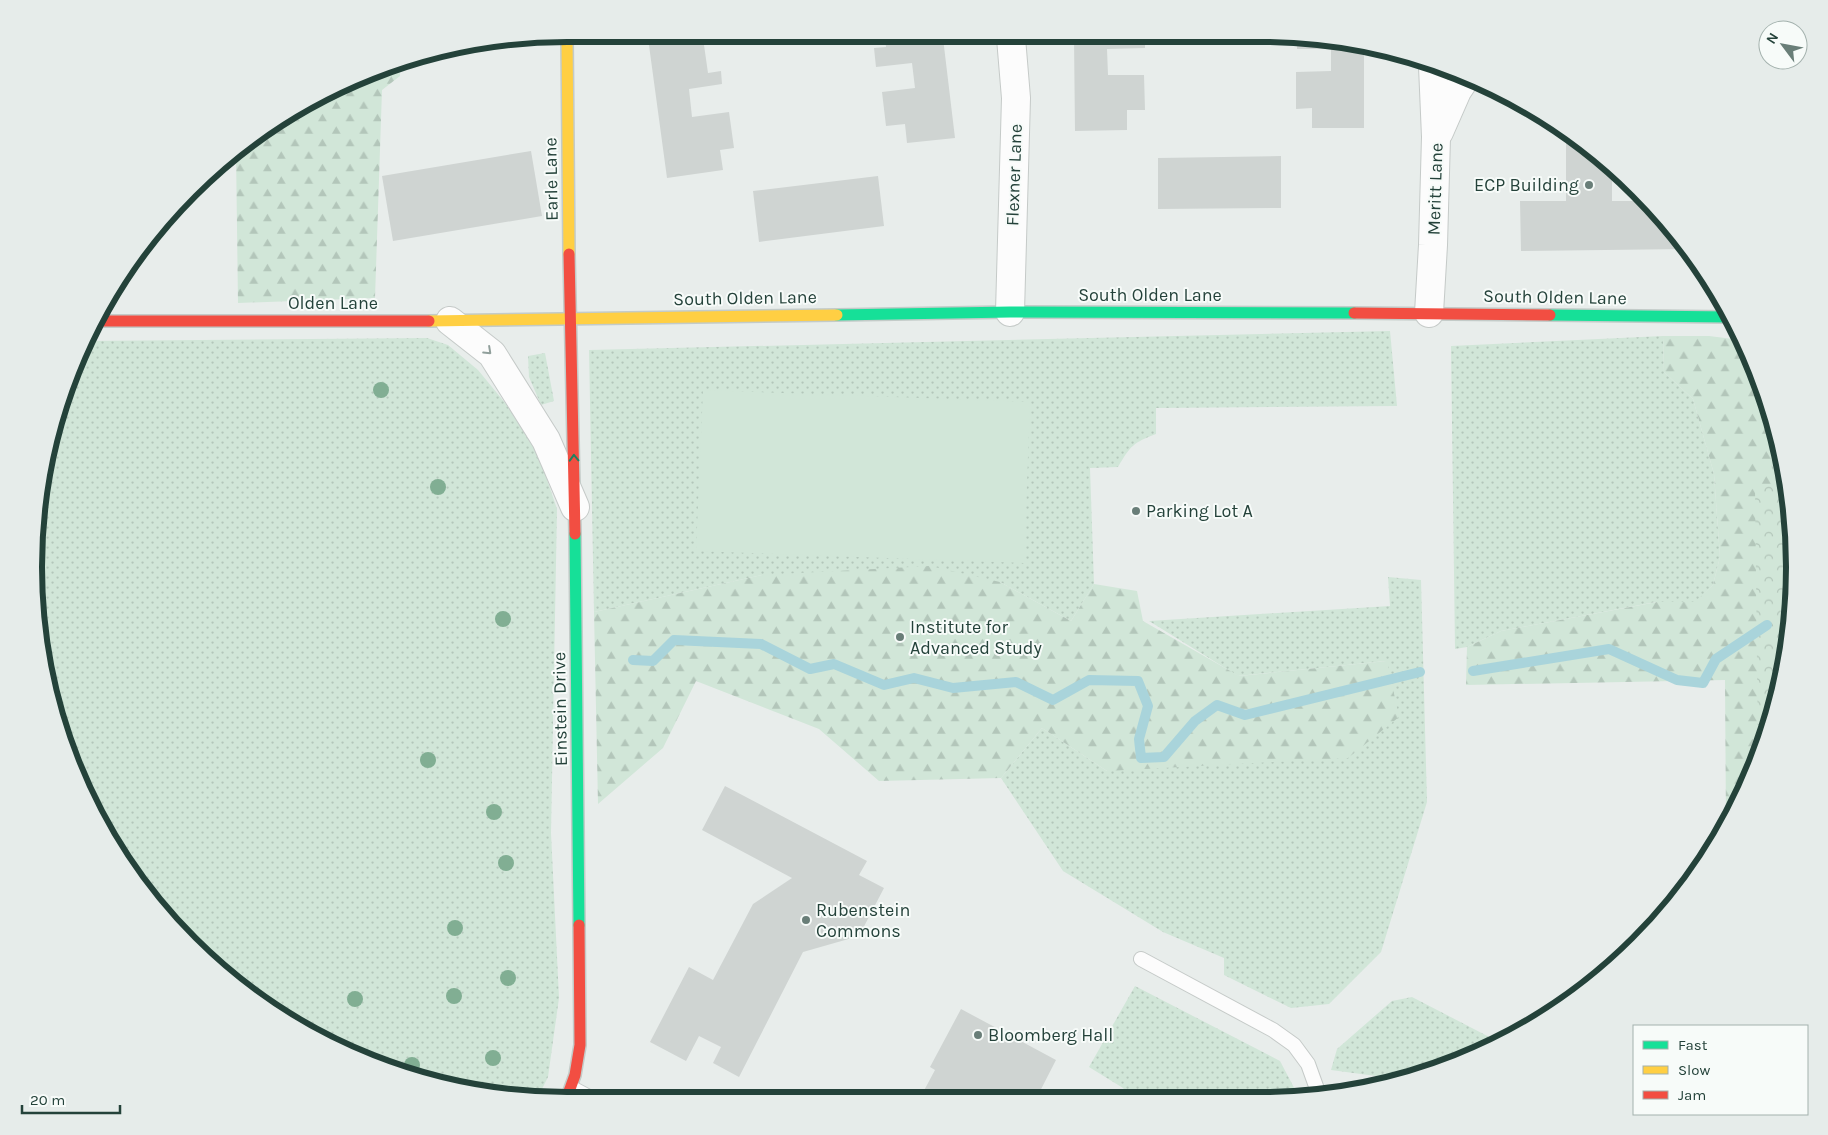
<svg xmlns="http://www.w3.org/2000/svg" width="1828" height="1135" font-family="Karla,sans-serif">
	<defs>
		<pattern id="grass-dots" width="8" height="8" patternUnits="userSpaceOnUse" patternTransform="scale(1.25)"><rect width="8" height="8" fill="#d1e6d8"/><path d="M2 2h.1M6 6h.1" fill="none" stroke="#b3c6ba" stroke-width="1.8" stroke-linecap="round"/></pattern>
		<pattern id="forest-firs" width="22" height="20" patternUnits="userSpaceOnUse" patternTransform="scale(1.25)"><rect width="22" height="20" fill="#d1e6d8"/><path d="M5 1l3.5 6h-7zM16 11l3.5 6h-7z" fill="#b3c6ba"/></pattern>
		<pattern id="park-crowns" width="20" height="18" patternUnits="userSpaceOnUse" patternTransform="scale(1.25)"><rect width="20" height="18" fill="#d1e6d8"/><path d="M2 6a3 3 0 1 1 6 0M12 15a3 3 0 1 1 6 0" fill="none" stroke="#b3c6ba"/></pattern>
	</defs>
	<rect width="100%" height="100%" fill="#e8edeb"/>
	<g fill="url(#grass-dots)">
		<path d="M1390,331L1397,406L1156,408V434C1133,443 1131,445 1118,467L1090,468L1094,584L1071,621L1000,582L762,575L594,612L589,350Z"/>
		<polygon points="1663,336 1664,372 1693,399 1714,474 1720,557 1713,585 1696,602 1656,602 1501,631 1467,647 1455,649 1451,346"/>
		<polygon points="427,338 448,345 478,370 506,404 539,456 557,509 551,833 559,998 548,1077 538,1097 498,1097 364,1061 242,991 190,945 124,864 89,803 52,706 34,567 44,464 62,396 87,341"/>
		<polygon points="545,353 554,401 541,405 529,377 528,356"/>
		<polygon points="1388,577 1421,580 1427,802 1381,952 1329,1004 1291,1008 1224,975 1224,958 1163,932 1063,871 1001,778 1042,728 1107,771 1386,661 1238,676 1149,621 1390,606"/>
		<polygon points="1135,986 1280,1061 1300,1099 1132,1099 1123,1088 1089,1067"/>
		<polygon points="1412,997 1499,1042 1399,1083 1391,1084 1376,1076 1331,1070 1337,1049 1392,1001"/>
	</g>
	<g fill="url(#forest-firs)">
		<polygon points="399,61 400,76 382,90 375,298 238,303 236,152 271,124"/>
		<polygon points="1663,336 1709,336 1741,340 1766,396 1790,498 1793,603 1776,706 1739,804 1726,824 1725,680 1466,685 1467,647 1501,631 1657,602 1695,602 1713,585 1720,557 1714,474 1693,399 1664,372"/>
		<polygon points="930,566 1000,582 1071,621 1094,584 1137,591 1143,621 1239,676 1387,661 1399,717 1348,758 1107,771 1042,728 1001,778 879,781 819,729 696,681 663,748 598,804 594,612 762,575"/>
	</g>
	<polygon fill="url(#park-crowns)" points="1771,416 1789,495 1791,615 1776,706 1758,753 1755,486 1772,486"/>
	<polygon fill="#d1e6d8" points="703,390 1030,402 1024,563 696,551"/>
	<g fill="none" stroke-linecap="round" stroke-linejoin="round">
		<g stroke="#a9d4db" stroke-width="10">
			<polyline points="633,660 653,661 674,640 761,644 810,669 834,664 884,685 914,678 953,688 1016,682 1053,700 1089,680 1138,681 1148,706 1139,739 1141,758 1164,757 1195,721 1217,705 1245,715 1420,672"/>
			<polyline points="1473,671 1609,649 1677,680 1703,683 1716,659 1767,625"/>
		</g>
	</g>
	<g fill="#cfd4d2">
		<polygon points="498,38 504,38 506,48 451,56 450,49"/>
		<polygon points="648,38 703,38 708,73 721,71 722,84 689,89 692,117 729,112 734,148 720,150 723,170 667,178"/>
		<polygon points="885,38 943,38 955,138 907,143 905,124 886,126 882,92 915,88 912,63 876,67 874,48 886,47"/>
		<polygon points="1074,38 1145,38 1145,48 1107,49 1108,75 1144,75 1145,110 1127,110 1127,130 1075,131"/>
		<polygon points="1297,38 1330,38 1364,47 1364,128 1312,128 1312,108 1296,109 1296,72 1331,71 1331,49 1297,49"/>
		<polygon points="1566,133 1586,144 1612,168 1612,201 1646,201 1662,216 1686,249 1521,251 1520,201 1566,201"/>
		<polygon points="531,151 542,216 393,241 382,176"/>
		<polygon points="1281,156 1281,208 1158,209 1158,158"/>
		<polygon points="878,176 884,226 759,242 753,191"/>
		<polygon points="725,786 867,861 859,875 884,888 859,936 803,952 739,1077 713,1063 721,1047 699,1036 686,1061 650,1042 689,967 713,980 753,904 792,878 702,830"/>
		<polygon points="961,1009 1056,1060 1036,1099 920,1098 935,1070 930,1067"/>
		<polygon points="1376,1076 1391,1084 1370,1088"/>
	</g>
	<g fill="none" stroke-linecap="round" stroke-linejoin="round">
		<defs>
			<g id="lane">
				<polyline points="1141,959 1273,1030 1294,1045 1308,1064 1317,1089 1316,1097"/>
				<polyline points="572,1088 589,1097"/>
			</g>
			<g id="street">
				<polyline points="1439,132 1457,91 1467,76"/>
				<polyline points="1010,312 1016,98 1011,38"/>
				<polyline points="1429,313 1433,245 1436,137 1433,66"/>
				<polyline points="450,321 492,354 546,440 575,507"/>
			</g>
			<g id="fast">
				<polyline points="837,315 1010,312 1354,313"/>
				<polyline points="1550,315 1730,317"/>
				<polyline points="575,534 579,925"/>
			</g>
			<g id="slow">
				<polyline points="567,38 569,254"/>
				<polyline points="429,321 837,315"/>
			</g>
			<g id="jam">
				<polyline points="569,254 575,534"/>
				<polyline points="1354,313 1550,315"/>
				<polyline points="96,321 429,321"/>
				<polyline points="567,1097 575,1075 580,1045 579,925"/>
			</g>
		</defs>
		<use href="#lane" stroke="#c5cac8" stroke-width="16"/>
		<use href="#street" stroke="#c5cac8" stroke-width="30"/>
		<use href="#fast" stroke="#c3cbc8" stroke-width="14"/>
		<use href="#slow" stroke="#c3cbc8" stroke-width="14"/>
		<use href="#jam" stroke="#c3cbc8" stroke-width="14"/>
		<use href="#lane" stroke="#fcfcfc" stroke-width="14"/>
		<use href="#street" stroke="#fcfcfc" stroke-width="28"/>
		<use href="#fast" stroke="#16e098" stroke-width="11"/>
		<use href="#slow" stroke="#ffcf43" stroke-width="11"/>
		<use href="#jam" stroke="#f24e42" stroke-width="11"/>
	</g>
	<g fill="#81ae93">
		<circle cx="381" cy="390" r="8"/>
		<circle cx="438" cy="487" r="8"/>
		<circle cx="503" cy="619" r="8"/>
		<circle cx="428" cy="760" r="8"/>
		<circle cx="494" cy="812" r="8"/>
		<circle cx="506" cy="863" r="8"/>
		<circle cx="455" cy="928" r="8"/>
		<circle cx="508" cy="978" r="8"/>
		<circle cx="454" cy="996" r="8"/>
		<circle cx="355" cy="999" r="8"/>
		<circle cx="493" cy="1058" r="8"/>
		<circle cx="412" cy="1065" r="8"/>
	</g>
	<defs><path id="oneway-chevron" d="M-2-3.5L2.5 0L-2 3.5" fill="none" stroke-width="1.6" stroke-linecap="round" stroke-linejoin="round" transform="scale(1.25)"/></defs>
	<use stroke="#909f9b" href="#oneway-chevron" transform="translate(488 351) rotate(43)"/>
	<use stroke="#1e8160" href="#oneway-chevron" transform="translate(574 458) rotate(-92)"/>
	<g fill="#697e78" stroke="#f7fbf9" stroke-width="2">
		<circle cx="1589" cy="185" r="5"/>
		<circle cx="1136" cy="511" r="5"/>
		<circle cx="900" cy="637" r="5"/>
		<circle cx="806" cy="920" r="5"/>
		<circle cx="978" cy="1035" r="5"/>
	</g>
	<g text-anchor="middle" stroke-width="4" stroke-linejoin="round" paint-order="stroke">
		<g font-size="18" fill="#24423a" stroke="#f7fbf9">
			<text transform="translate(1014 175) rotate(-88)" y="6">Flexner Lane</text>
			<text transform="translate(551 179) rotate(-91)" y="6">Earle Lane</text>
			<text transform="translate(1435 189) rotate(-88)" y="6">Meritt Lane</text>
			<text x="1150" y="301">South Olden Lane</text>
			<text transform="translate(1555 297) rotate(1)" y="6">South Olden Lane</text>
			<text transform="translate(745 298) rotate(-1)" y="6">South Olden Lane</text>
			<text x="333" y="309">Olden Lane</text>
			<text transform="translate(560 709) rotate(-91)" y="6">Einstein Drive</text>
		</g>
		<g font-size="18" fill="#24423a" stroke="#f7fbf9" text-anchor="start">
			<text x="1579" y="191" text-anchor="end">ECP Building</text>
			<text x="1146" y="517">Parking Lot A</text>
			<text x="910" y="633">Institute for<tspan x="910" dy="21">Advanced Study</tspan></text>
			<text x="816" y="916">Rubenstein<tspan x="816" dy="21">Commons</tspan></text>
			<text x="988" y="1041">Bloomberg Hall</text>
		</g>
	</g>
	<path d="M0 0H1828V1135H0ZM567 42H1261A525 525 0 0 1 1786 567V567A525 525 0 0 1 1261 1092H567A525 525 0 0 1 42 567V567A525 525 0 0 1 567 42Z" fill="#e6ecea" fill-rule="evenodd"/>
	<path fill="none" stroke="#24423a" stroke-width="6" d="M567 42H1261A525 525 0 0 1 1786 567V567A525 525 0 0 1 1261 1092H567A525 525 0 0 1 42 567V567A525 525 0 0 1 567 42Z"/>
	<rect x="1633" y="1025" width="175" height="90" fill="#f7fbf9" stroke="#a3b1ad"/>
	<rect x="1643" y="1041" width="25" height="8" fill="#16e098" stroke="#a3b1ad"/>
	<text x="1678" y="1050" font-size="15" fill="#24423a">Fast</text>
	<rect x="1643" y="1066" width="25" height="8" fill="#ffcf43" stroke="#a3b1ad"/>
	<text x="1678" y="1075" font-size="15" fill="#24423a">Slow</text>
	<rect x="1643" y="1091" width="25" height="8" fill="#f24e42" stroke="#a3b1ad"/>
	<text x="1678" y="1100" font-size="15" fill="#24423a">Jam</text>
	<g transform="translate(1783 45) rotate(302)"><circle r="24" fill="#f7fbf9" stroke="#a3b1ad"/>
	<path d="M0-4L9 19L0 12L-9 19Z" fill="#697e78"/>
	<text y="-8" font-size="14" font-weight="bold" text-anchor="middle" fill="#24423a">N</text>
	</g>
	<path d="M22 1105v8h98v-8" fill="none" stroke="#24423a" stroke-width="2.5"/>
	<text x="30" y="1105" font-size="15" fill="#24423a" stroke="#f7fbf9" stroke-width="4" paint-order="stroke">20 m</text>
</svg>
